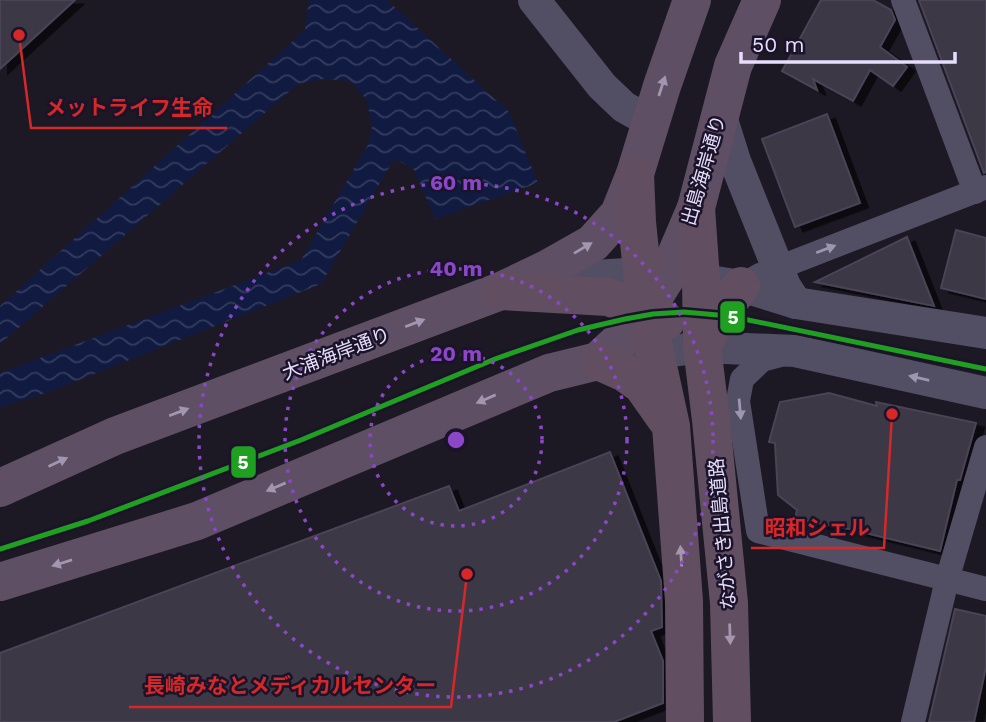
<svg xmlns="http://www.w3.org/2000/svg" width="986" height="722" font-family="'Work Sans','Noto Sans JP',sans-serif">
	<defs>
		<pattern id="water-waves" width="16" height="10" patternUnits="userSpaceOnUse" patternTransform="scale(1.75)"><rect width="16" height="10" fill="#111b42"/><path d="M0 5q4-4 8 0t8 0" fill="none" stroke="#343c5e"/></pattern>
		<filter id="shadow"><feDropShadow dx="8" dy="4.5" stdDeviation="0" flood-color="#0009"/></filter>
	</defs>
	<rect width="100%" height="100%" fill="#1c1824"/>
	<polygon fill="url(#water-waves)" points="309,0 387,0 509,112 538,183 435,219 413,168 394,159 321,284 46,393 0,407 0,373 301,260 369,143 372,125 366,99 350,81 323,79 298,84 0,344 0,306 305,30"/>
	<g fill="#3c3745" stroke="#4a4456" stroke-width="2" filter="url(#shadow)">
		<polygon points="0,0 75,0 0,69"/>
		<polygon points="821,0 873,0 891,10 895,20 880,47 907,67 893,86 870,70 853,101 813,79 817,90 782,71"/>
		<polygon points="919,0 986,0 986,172 984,173"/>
		<polygon points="827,114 860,203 795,227 762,139"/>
		<polygon points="956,230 986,238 986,299 941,288"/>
		<polygon points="907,237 934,306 815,282"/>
		<polygon points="829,393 877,406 876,402 976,423 960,480 957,480 940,551 849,529 795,519 797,510 778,495 775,443 769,442 780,402"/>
		<polygon points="610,452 661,581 662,627 651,631 663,661 663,703 614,722 0,722 0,653 449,486 459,511"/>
		<polygon points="955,609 986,616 986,667 974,722 929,722"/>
	</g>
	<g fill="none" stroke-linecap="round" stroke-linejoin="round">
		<g stroke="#524e63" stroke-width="24">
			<polyline points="903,0 975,192"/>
			<polyline points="741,286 760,275 986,187"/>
			<polyline points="785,354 762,360 742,379 738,401 758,531 986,589"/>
			<polyline points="913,722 947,580 986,447"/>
		</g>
		<g stroke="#524e63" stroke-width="32">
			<polyline points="534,0 602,86 624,107 651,122"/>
			<polyline points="720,113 735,161 785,286 796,303"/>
			<polyline points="716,282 741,286 796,303 986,333"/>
			<path d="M546,284C588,277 622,271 665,275"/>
			<polyline points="598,361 702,347 795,351 986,393"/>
		</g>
		<g stroke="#5e4f64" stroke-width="38">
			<polyline points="0,488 115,436 501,291 547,269 593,243 619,214 635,174 662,86 692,0"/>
			<polyline points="0,582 197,521 549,373 598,361 627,334 646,311 657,292 667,276 696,208 733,66 762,0"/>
		</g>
		<g stroke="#614f61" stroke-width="38">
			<polyline points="635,174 637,222 646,311 671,426 684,601 685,722"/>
			<polyline points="696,208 701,279 702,347 711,420 729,603 732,722"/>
			<polyline points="501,291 608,297 646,311 666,321"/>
			<polyline points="702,346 723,309 741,286"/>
			<polyline points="598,361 625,373 642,385 666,419"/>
		</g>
		<defs>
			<polyline id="tram-1" points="0,549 88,521 301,440 495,359 578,330 625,319 653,314 684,312 729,316 986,369"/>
		</defs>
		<use href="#tram-1" stroke="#1a1329" stroke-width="10"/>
		<use href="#tram-1" stroke="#20a020" stroke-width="5"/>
	</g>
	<defs><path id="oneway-solid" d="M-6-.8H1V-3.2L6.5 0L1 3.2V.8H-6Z" transform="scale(1.75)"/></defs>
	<g fill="#a296b0">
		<use href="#oneway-solid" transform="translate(662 86) rotate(-72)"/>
		<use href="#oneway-solid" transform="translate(583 248) rotate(-31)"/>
		<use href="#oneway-solid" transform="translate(415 323) rotate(-21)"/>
		<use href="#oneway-solid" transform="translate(486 399) rotate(157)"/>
		<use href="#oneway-solid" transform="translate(179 412) rotate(-21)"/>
		<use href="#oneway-solid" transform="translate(58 462) rotate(-25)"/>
		<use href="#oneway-solid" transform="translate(276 487) rotate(157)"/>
		<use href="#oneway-solid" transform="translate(62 563) rotate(163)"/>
	</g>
	<g fill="#9c96b0">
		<use href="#oneway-solid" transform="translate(826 249) rotate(-21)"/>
		<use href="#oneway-solid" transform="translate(919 378) rotate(-167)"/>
		<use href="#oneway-solid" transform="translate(740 409) rotate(85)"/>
	</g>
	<g fill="#a496ae">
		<use href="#oneway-solid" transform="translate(681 556) rotate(-94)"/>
		<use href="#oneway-solid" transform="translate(730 634) rotate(88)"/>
	</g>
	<g fill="none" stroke="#8b47c8" stroke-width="3.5" stroke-dasharray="3.5 7">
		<circle cx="456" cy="440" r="86"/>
		<circle cx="456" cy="440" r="171"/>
		<circle cx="456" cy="440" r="257"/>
	</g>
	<g text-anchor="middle" stroke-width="5" stroke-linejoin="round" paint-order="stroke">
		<g font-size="19" fill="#e6defc" stroke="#1a1329">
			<text transform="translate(703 170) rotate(-74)" y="7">出島海岸通り</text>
			<text transform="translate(336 353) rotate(-21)" y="7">大浦海岸通り</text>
			<text transform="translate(722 534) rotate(-95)" y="7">ながさき出島道路</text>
		</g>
	</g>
	<circle cx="456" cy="440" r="10" fill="#8b47c8" stroke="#1a1329" stroke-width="3.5"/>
	<g font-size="21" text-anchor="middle" font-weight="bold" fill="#8b47c8" stroke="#1a1329" stroke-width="5" stroke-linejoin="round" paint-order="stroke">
		<text x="456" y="190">60 m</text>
		<text x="456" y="276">40 m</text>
		<text x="456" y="361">20 m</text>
	</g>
	<path fill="none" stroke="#d62828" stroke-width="2.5" d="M19 35L31 128H227M892 414L884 548H751M467 574L451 707H129"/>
	<g fill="#d62828" stroke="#1a1329" stroke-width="2.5">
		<circle cx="19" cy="35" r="7"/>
		<circle cx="892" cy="414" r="7"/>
		<circle cx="467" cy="574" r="7"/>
	</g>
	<g font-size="21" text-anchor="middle" font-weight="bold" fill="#d62828" stroke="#1a1329" stroke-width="5" stroke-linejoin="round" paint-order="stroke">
		<text x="129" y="115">メットライフ生命</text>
		<text x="817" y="535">昭和シェル</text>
		<text x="290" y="693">長崎みなとメディカルセンター</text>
	</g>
	<g stroke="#1a1329" stroke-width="2.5">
		<rect x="719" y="300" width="27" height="34" rx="7" fill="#20a020"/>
		<rect x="230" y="445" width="27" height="34" rx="7" fill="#20a020"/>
	</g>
	<g font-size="19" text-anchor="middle" font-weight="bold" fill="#fff">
		<text x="733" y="324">5</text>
		<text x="243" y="469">5</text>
	</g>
	<path d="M741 52v10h214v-10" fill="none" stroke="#e6defc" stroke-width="3.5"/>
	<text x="752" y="52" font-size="21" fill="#e6defc" stroke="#1a1329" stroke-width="5" paint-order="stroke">50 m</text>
</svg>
